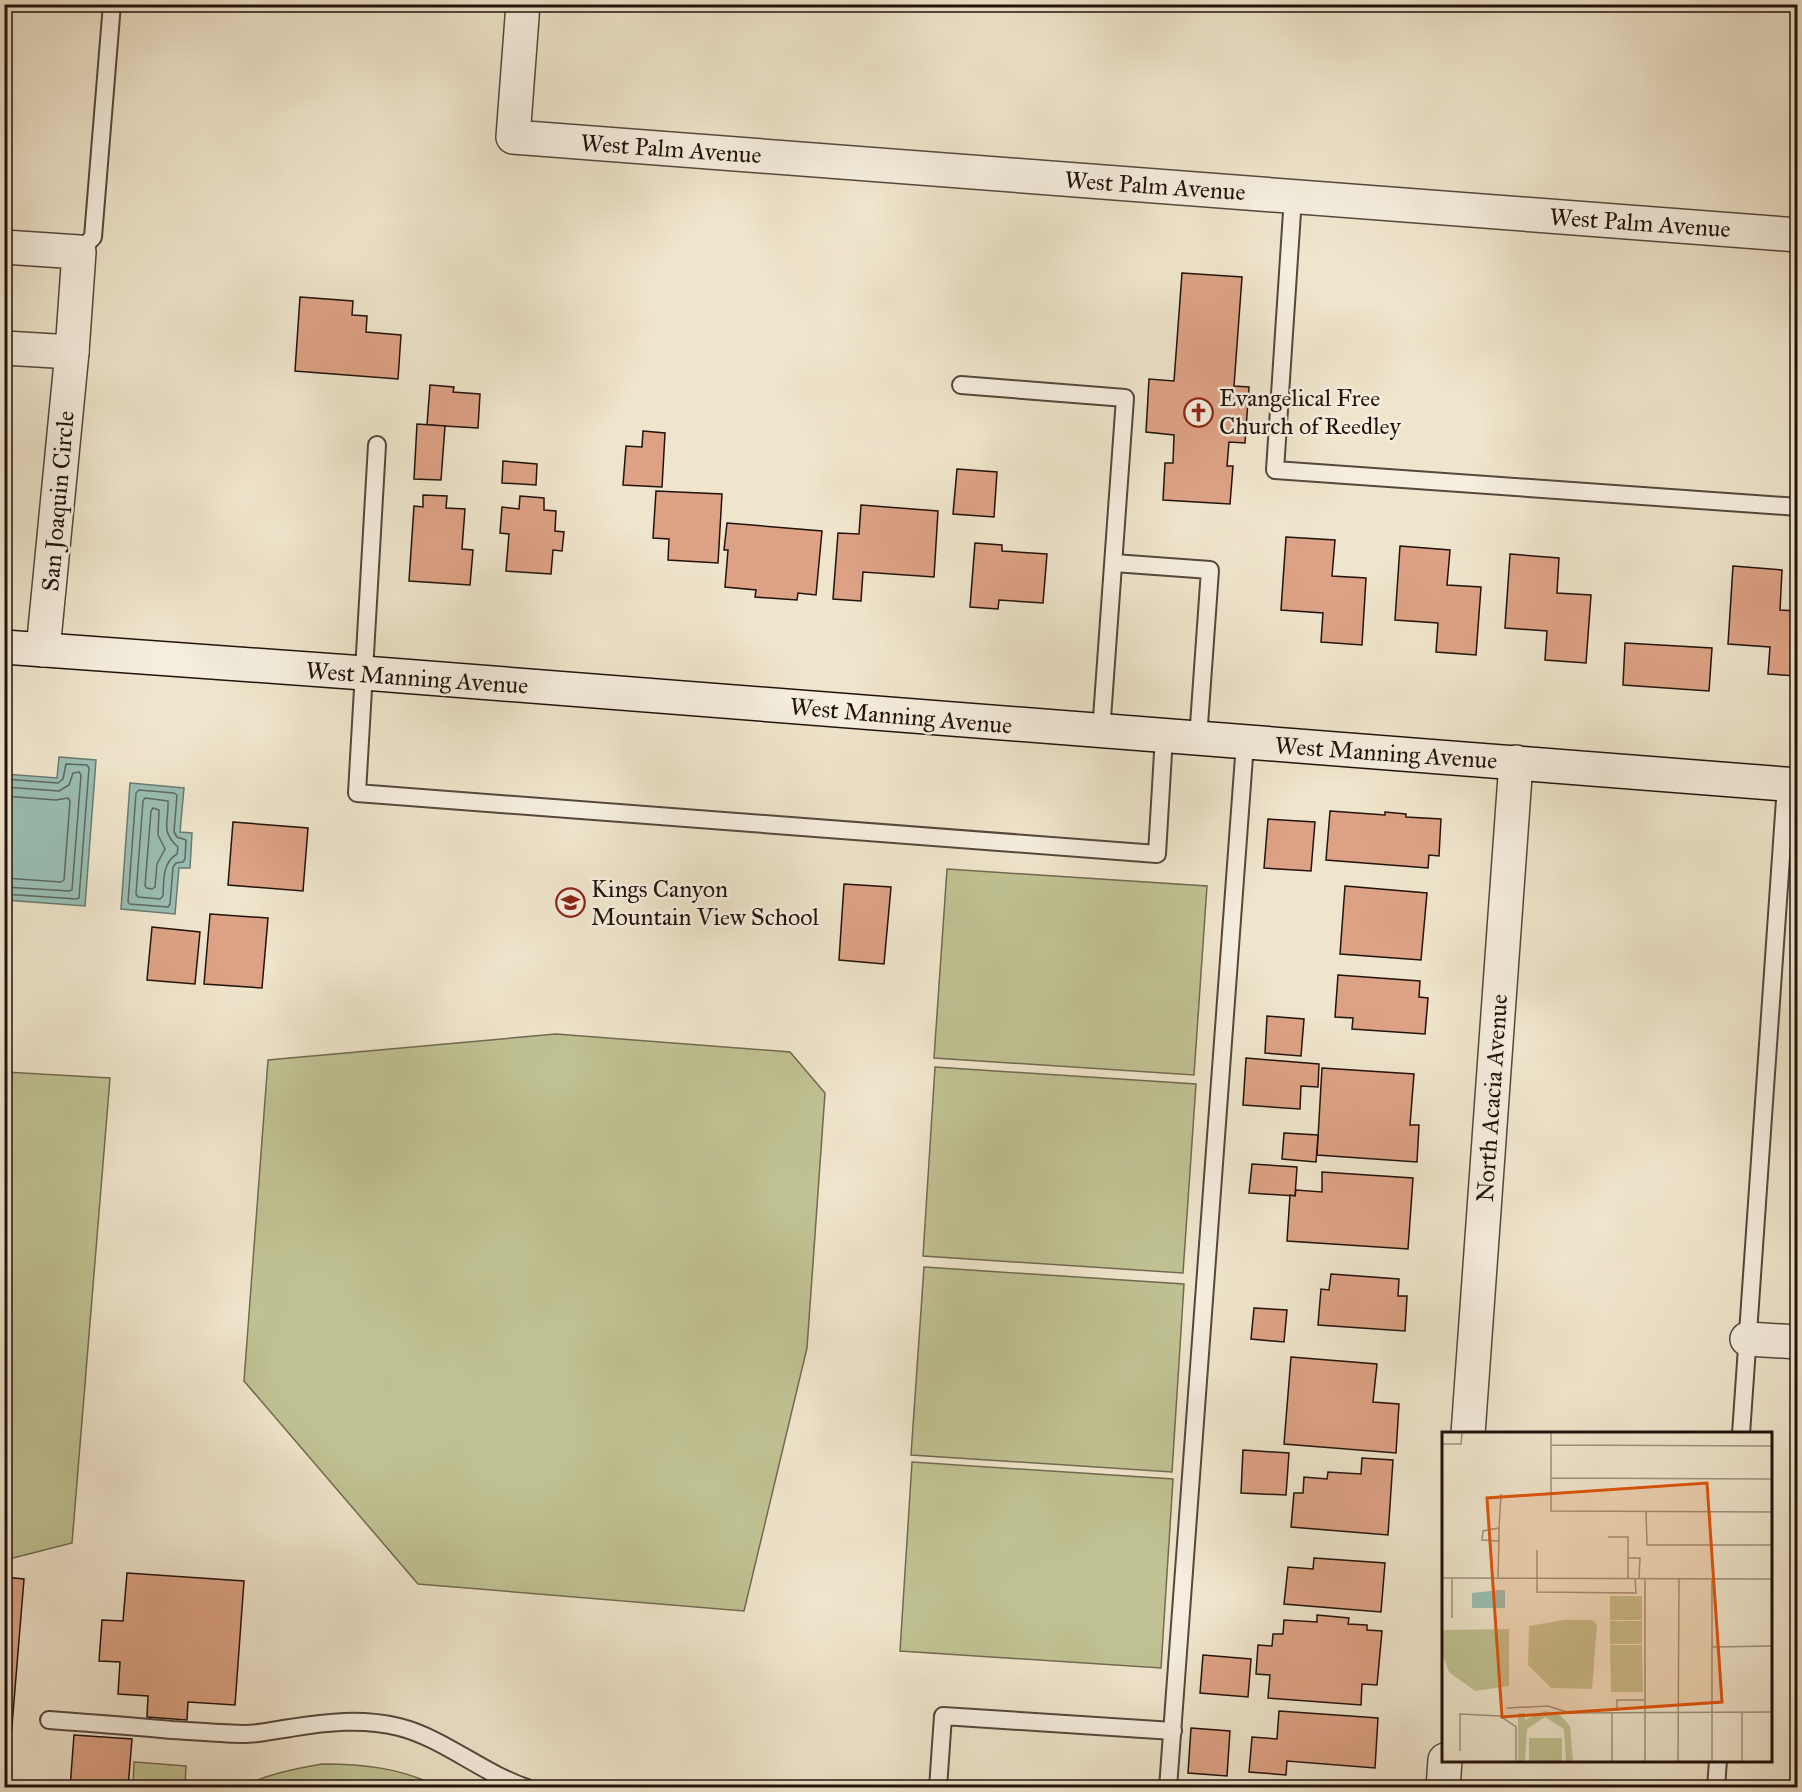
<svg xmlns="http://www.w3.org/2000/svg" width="1802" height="1792" font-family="'IM FELL Great Primer',serif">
	<rect width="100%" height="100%" fill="#efe5cc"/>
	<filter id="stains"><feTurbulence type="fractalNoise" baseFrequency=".00333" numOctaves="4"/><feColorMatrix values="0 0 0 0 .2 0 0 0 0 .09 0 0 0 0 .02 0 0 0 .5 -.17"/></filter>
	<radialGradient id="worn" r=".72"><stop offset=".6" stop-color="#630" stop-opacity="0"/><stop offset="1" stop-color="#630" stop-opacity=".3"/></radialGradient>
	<g fill="#c0c293" stroke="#716a50" stroke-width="1.5">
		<polygon points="947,869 1207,886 1194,1075 934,1058"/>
		<polygon points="556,1034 790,1052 825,1093 807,1348 744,1611 418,1584 244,1381 268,1060"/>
		<polygon points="935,1067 1196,1084 1183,1273 923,1256"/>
		<polygon points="5,1072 110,1078 72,1543 5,1560"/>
		<polygon points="924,1267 1184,1284 1172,1472 911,1455"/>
		<polygon points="912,1462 1173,1479 1161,1668 900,1651"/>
		<polygon points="134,1762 186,1766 185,1787 133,1787"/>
		<path d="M322,1764C365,1764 400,1768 440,1787H242C267,1774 294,1769 322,1764Z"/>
	</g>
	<g fill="#9abfb4" stroke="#6a7a71" stroke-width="1.5">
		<polygon points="59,757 96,760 85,906 5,900 5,774 57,778"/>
		<polygon points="130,783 184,788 180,832 192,833 190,868 179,868 175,914 121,909"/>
	</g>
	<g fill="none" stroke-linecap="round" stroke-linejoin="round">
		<g stroke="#5e6860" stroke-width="1.5">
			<polyline points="4,779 58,783 63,779 66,764 87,765 89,768 79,898 76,899 4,894"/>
			<polyline points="4,787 59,791 69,785 73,773 79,772 81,775 72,890 69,891 4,887"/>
			<polygon points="139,790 174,793 177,795 174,832 177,837 186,840 185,859 183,862 176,863 173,867 170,904 168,907 130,904 128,902 136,793"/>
			<polyline points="4,796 56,800 68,798 70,801 64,880 61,882 4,878"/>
			<path d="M145,798L168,801C169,823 160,831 178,847L177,854C162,863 164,880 163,896L160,899L138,897L136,894L143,801Z"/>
			<polygon points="153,808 159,810 158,835 165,849 157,864 155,887 152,889 147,888 145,886 151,811"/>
		</g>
	</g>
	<g fill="#dda285" stroke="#22120c" stroke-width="1.5">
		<polygon points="1182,273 1242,277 1234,386 1249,387 1245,443 1229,442 1227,466 1233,466 1230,504 1163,500 1165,463 1173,463 1174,435 1146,432 1149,379 1174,381"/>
		<polygon points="300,297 353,301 352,315 367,316 366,332 401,335 398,379 295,371"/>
		<polygon points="430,385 454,387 453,392 480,394 478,428 427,425"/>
		<polygon points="417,424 445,426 441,480 414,479"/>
		<polygon points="643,431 665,433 662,487 623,485 626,446 642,447"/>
		<polygon points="503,461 537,464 536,485 502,483"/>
		<polygon points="957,469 997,472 994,517 953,514"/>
		<polygon points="656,491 722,494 718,563 668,560 669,539 653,538"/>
		<polygon points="423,495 447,496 446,508 465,509 462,549 473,550 470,585 409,581 414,506 423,507"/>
		<polygon points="520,496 544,498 544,510 556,511 555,531 564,532 562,551 553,550 551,574 506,571 509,534 500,533 502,507 519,509"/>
		<polygon points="861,505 938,511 934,577 863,572 861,601 833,599 838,533 859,534"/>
		<polygon points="727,523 822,531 816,595 798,593 797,600 755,597 756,590 725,587 728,550 724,550"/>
		<polygon points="1286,537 1335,540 1332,576 1366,578 1362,645 1321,642 1323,613 1281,610"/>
		<polygon points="975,543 1002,545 1002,551 1047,554 1043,603 999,600 998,609 970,607"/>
		<polygon points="1400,546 1450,550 1447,585 1481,587 1476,655 1436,652 1438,623 1395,620"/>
		<polygon points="1510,554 1559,558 1557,593 1591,595 1586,663 1545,660 1547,631 1505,628"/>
		<polygon points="1733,566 1782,570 1780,610 1798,611 1798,676 1768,674 1770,647 1728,644"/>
		<polygon points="1625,643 1712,648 1709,691 1623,685"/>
		<polygon points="1330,811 1385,815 1385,812 1406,814 1406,817 1441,819 1439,856 1429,855 1428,868 1326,860"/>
		<polygon points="1268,819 1315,822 1311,871 1264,868"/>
		<polygon points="233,822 308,828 303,891 228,885"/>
		<polygon points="844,884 891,887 884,964 839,960"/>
		<polygon points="1345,886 1427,893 1421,960 1340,954"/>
		<polygon points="210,914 268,918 262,988 204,984"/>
		<polygon points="152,927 200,932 195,984 147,980"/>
		<polygon points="1338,975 1420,981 1419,997 1428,998 1425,1034 1352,1029 1353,1018 1335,1017"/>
		<polygon points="1267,1016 1304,1019 1301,1056 1265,1053"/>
		<polygon points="1246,1058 1319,1064 1318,1087 1301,1086 1300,1109 1243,1105"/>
		<polygon points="1322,1068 1414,1074 1410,1125 1419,1125 1417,1162 1317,1155"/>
		<polygon points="1284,1133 1318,1135 1316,1162 1282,1159"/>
		<polygon points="1252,1164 1297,1167 1295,1196 1249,1193"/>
		<polygon points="1322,1172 1413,1178 1408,1249 1287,1241 1290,1195 1295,1196 1296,1190 1322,1192"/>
		<polygon points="1331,1274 1399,1279 1398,1296 1407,1296 1405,1331 1318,1325 1321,1289 1329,1290"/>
		<polygon points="1254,1308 1287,1310 1284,1342 1251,1339"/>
		<polygon points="1291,1357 1377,1364 1373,1402 1399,1404 1396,1453 1284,1444"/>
		<polygon points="1243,1450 1289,1453 1286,1495 1241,1493"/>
		<polygon points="1362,1458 1393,1460 1388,1535 1291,1527 1294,1493 1303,1493 1304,1477 1327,1479 1328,1472 1361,1474"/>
		<polygon points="1314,1558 1385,1563 1381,1612 1284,1604 1288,1567 1313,1569"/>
		<polygon points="127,1573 244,1581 235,1705 188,1702 187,1720 147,1717 148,1696 118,1694 120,1662 99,1661 102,1620 123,1621"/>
		<polygon points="4,1577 24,1579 10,1750 4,1749"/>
		<polygon points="1317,1615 1349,1618 1348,1624 1367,1625 1367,1630 1382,1631 1377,1685 1362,1684 1361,1705 1268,1698 1270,1675 1256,1674 1258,1645 1272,1646 1273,1634 1283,1634 1284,1620 1317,1622"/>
		<polygon points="1203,1655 1251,1659 1248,1697 1200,1693"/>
		<polygon points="1279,1711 1378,1718 1375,1768 1287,1761 1286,1775 1249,1772 1252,1737 1277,1739"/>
		<polygon points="1191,1728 1230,1731 1227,1776 1188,1773"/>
		<polygon points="74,1735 132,1739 128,1788 70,1788"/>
	</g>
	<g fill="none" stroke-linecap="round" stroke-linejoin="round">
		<defs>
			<g id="service">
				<polyline points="1293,197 1275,470 1798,507"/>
				<polyline points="79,252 93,237 112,4"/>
				<polyline points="961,385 1125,398 1101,732"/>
				<polyline points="377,445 357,793 1157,854 1164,736"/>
				<polyline points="1114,563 1210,570 1198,739"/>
				<polyline points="1741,1434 1786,785"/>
				<path d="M49,1720C90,1723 131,1726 172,1730C196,1731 221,1734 245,1734C260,1734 275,1730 290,1728C327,1722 362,1718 399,1727C443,1738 482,1773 527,1788"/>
				<polyline points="938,1788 943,1716 1173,1731"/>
				<polyline points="1168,1788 1245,743"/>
				<polyline points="1716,1788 1718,1760"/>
			</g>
			<g id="minor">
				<polyline points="523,4 513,137 1798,235"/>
				<polyline points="4,247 79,252 72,352 43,650"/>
				<polyline points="4,348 72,352"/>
				<polyline points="1747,1339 1798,1342"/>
				<polyline points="1468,1434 1516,762"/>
				<polyline points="1443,1788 1445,1760"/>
			</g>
			<polyline id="secondary" points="4,647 364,673 1798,785"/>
		</defs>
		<use href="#service" stroke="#55473c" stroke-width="20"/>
		<use href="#minor" stroke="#55473c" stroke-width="36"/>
		<use href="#secondary" stroke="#22120c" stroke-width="36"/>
		<use href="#service" stroke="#f5eede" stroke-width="16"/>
		<use href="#minor" stroke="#f5eede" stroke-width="33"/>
		<use href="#secondary" stroke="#f5eede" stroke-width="33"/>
	</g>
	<defs>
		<symbol id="church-ring" viewBox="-11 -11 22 22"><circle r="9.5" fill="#f5eede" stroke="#8f2418" stroke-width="1.5"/><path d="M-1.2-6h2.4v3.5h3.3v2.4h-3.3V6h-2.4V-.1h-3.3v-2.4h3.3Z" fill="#8f2418"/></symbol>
		<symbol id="school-ring" viewBox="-11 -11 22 22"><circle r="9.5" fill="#f5eede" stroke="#8f2418" stroke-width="1.5"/><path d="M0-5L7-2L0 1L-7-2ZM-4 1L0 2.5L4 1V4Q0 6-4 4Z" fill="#8f2418"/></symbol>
	</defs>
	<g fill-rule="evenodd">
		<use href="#church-ring" x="1182" y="396" width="33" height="33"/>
		<use href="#school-ring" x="554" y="886" width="33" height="33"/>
	</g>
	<g text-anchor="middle" stroke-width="5" stroke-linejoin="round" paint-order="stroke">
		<g font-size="24" fill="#22120c" stroke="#f5eede">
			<text transform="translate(671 149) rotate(4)" y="8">West Palm Avenue</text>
			<text transform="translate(1155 186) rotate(4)" y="8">West Palm Avenue</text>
			<text transform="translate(1640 223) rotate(4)" y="8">West Palm Avenue</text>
			<text transform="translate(58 501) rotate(-85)" y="8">San Joaquin Circle</text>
			<text transform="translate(417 678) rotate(4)" y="8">West Manning Avenue</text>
			<text transform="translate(901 716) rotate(5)" y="8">West Manning Avenue</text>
			<text transform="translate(1386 753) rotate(4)" y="8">West Manning Avenue</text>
			<text transform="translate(1492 1098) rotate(-86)" y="8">North Acacia Avenue</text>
		</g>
		<g font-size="24" fill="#22120c" stroke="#f5eede" text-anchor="start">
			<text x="1219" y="406">Evangelical Free<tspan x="1219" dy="28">Church of Reedley</tspan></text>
			<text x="591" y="897">Kings Canyon<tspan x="591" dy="28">Mountain View School</tspan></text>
		</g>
	</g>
	<g transform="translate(1442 1432)">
		<rect width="330" height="330" fill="#efe5cc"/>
		<path d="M168,164H200V188H168ZM122,188H150L155,193L150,257L109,256L86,233L87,194ZM168,189H200V212H168ZM67,197V254L33,259L7,240L0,222V198ZM168,213H200L201,260H169ZM103,279L119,284L128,294L131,329H124L122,297L103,285L85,297L83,329H76V281H83V288ZM87,306H120V329H87Z" fill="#c0c293"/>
		<path d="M58,158H63V176H30V161Z" fill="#9abfb4"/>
		<path fill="none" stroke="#9d917f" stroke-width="1.5" d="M109,1V79L330,80M0,12H19L20,1M109,13L330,14M109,46L330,47M204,79L205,113H330M57,96L59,62M166,105H186V146M95,118V160L194,161L193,146M186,126H198L197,146M56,145L57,109V96L41,99L40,108L57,109M0,146L330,147M10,146V186M270,215L330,214M65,276L106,274L128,281L330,280M175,279V268H203M300,280V329M170,281V329M18,319V282L58,284L74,295V329M203,329V147M236,329L237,147M270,329V147"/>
		<path fill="#de550c" fill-opacity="0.15" stroke="#de550c" stroke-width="3" d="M265,51L280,270L60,285L45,66Z"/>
		<rect width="330" height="330" fill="none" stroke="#22120c" stroke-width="3"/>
	</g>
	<rect width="1802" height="1792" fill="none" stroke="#efe5cc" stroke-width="24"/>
	<rect x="6" y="6" width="1790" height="1780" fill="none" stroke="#22120c" stroke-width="3"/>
	<rect x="12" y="12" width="1778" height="1768" fill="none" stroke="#22120c" stroke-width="1.5"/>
	<rect width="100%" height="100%" filter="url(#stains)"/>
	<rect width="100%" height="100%" fill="url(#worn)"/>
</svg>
